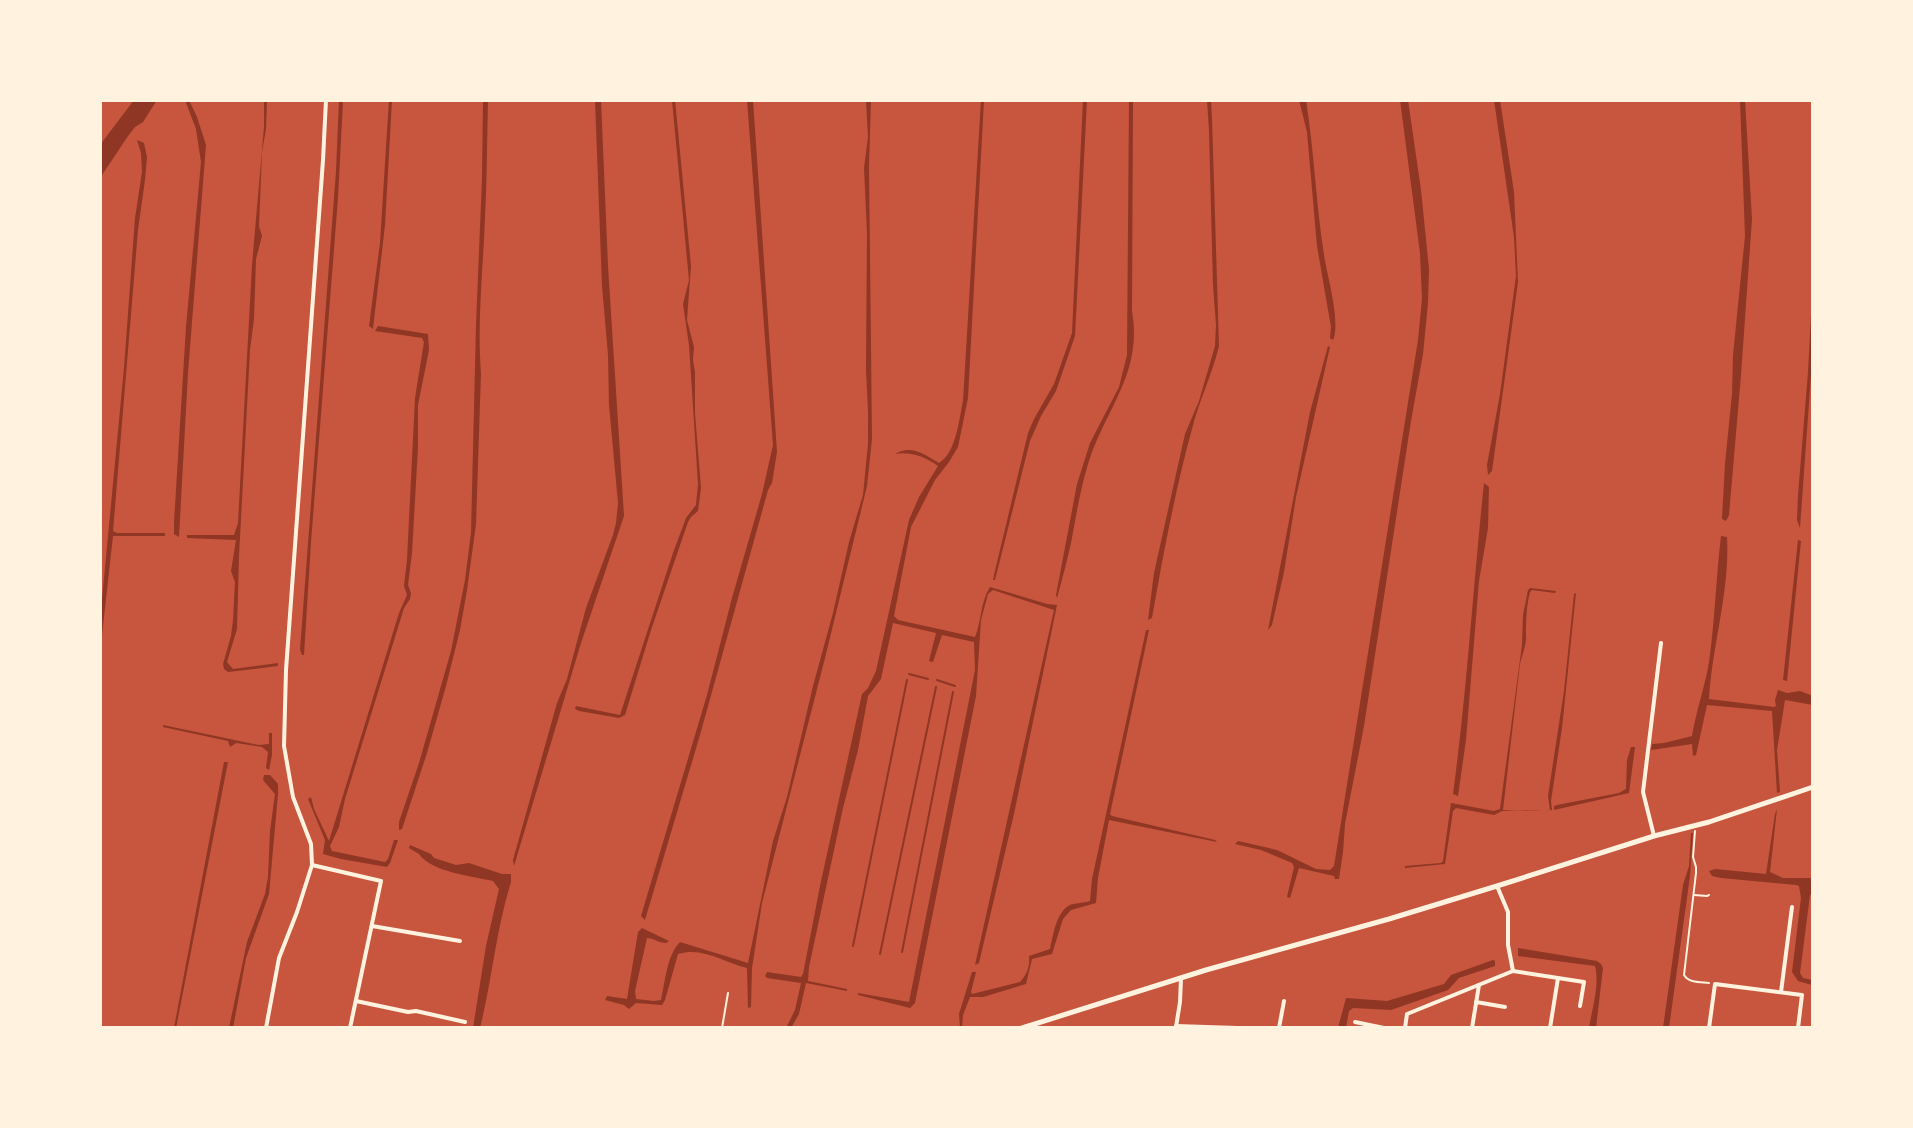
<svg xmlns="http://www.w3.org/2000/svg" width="1913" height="1128" font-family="'PT Serif',serif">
	<rect width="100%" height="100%" fill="#c8553d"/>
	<g fill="#8f3625">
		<polygon points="134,100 157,100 143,122 135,127 128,136 100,178 100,145"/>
		<polygon points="185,100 189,100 197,117 206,145 188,373 179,537 174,534 174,522 186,327 201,162 196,129"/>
		<polygon points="264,100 267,100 266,129 262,152 259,226 262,236 256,259 254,319 250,350 239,556 237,629 227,662 233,669 278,663 278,666 228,672 224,669 223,664 231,636 233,620 235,582 231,571 236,540 187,538 187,535 234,535 238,523 252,265 264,127"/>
		<polygon points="339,100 343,101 338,198 311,542 304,655 302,655 300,650 336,171"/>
		<polygon points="389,100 392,100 385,225 373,329 369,326 380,243"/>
		<path d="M483,100H488C487,139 487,179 485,218C483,270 477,321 481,373L476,524L467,590L460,630L446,686L427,753L402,829L399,830V822L419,763L451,651L465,580L471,533L476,325L482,178Z"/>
		<polygon points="595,100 601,100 608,266 624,516 581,643 514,866 513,860 557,703 567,679 586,608 613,535 616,523 618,503 609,405 608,355 602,286"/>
		<polygon points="672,100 675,100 691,266 687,320 694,347 693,360 695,372 695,413 701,488 698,511 691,517 688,522 651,630 625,715 619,718 579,711 575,709 576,706 620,715 673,553 686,518 696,505 698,484 689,345 683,304 689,280"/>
		<polygon points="747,100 753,100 777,452 772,483 768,490 700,735 645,920 641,916 707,695 732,598 762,494 773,445"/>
		<path d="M866,100H871L869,166L872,439L867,486L824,662L762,903L752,968L751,1007L748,1008L747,968C725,963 703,946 678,954L665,1000L662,1005L636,1003L629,1009L624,1005L605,1000L607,996L627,999L638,932L642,928L669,941L666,943C659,943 653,938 647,938L635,991L636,999L654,1001L661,1000C665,982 667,955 680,942L748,963L773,841L787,797L813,686L833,613L849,542L863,495L868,444V411L866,370L867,233L864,168L868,137Z"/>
		<path d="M981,100H984L968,398L958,447L949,462L935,480L911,527L894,616L898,620L975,637C982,620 980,603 990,587L1047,604L1057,605L1014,814L979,963L975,965L1054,610L993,590L988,594L981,620L976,696L915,1003L910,1008L858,995V993L909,1002L975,670L974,642L942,635L933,662L929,661L936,633L893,623L881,679L868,696L858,750L843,808L809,967L808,981L847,989V991L806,983L799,1014L791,1028H786L795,1010L801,983L767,978L765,976L767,972L801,977L803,974L820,886L862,694L868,688L876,671L909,520L919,497L938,466C926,457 910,451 895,454C911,444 925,455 939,463C956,453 959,420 963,401Z"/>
		<polygon points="1083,100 1087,100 1075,336 1056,391 1041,416 1030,441 995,580 993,580 994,575 1028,433 1034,419 1054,384 1072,333"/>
		<path d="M1129,100H1133L1132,311C1143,374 1105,409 1088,464C1080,490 1076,517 1071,543C1067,561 1062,580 1057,598L1056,595L1077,484L1090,443L1119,387L1127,355Z"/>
		<path d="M1207,100H1211L1212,119L1219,346C1212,375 1199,401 1192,429C1175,491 1163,555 1152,618L1148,620L1154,573L1185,434L1199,401L1215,346L1216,325L1213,285L1209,131Z"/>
		<path d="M1299,100H1306C1314,151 1316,203 1324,255C1327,275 1341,322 1333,340L1330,338L1331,327L1317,246L1307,132Z"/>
		<polygon points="1400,100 1408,100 1421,190 1429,269 1428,303 1423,354 1411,421 1364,726 1345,824 1343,852 1339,879 1335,879 1334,876 1299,868 1290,898 1287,897 1294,867 1292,863 1261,850 1235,844 1238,841 1277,850 1316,869 1330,870 1334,866 1418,340 1422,299 1420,253"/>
		<polygon points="1494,100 1500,100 1514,192 1518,282 1492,471 1488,475 1487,465 1500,394 1516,276 1514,237"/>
		<polygon points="1740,100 1745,100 1752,219 1741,375 1729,515 1726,521 1722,519 1725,464 1732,394 1733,355 1745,236"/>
		<polygon points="137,140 144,143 147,157 145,180 138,230 113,531 117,533 165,533 165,536 113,536 101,644 100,671 100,620 124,368 135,218 142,172 141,153"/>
		<polygon points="1813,276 1813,347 1800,528 1797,520 1798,495 1808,372"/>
		<polygon points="378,326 428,334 429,350 418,405 418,447 412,553 408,585 411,593 410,599 404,608 345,799 339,827 330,846 332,851 385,862 388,859 394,840 398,840 390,863 387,867 341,859 323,854 325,840 308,799 311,797 314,809 329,841 399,613 407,595 404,586 407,560 415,398 424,342 422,338 375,331"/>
		<polygon points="1328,346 1330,347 1296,497 1284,572 1272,625 1268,630 1310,412"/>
		<path d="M1484,483L1489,487L1488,528L1479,581L1466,740L1458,796L1453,794C1467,691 1473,587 1484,483Z"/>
		<path d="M1721,536L1727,537C1730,591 1712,646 1709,699L1774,707L1776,706L1775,700L1778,690L1787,693L1800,691L1813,696V705L1785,700L1777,750L1780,792L1777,793L1772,711L1707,705L1696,755L1693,756L1692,744L1651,750L1652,744L1664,743L1692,736C1696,711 1705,687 1709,662C1715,620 1716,578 1721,536Z"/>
		<polygon points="1798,540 1801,541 1787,681 1783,680"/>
		<path d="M1530,588L1556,591L1555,593L1532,590L1530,592C1526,608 1526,622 1526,638C1526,646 1522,655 1520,664L1503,810L1524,811L1550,810L1548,796L1564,691L1574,594L1576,593L1562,728L1551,801L1552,810L1502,811L1494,815L1456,808L1453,811L1445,864L1405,868V866L1441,863L1443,861L1451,803L1494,811L1500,809L1522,645L1523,615L1528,590Z"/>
		<path d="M1146,630H1149L1110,814L1112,816L1215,840L1217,842L1109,820L1098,878L1096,903L1071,910L1063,919L1052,954L1032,959L1026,984L983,997H970L963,1015L962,1028H960L959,1014L972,972H976L971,992L972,994L1020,982C1027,974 1030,967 1029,956L1050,949C1053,936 1056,912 1070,905C1075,903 1084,903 1090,901L1092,879Z"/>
		<polygon points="163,725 259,745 269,744 269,733 272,733 272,755 269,770 266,768 268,752 262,747 236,743 230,747 228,741 163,727"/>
		<polygon points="1631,747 1635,747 1629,793 1554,810 1554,806 1557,805 1619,793 1626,789 1627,760"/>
		<polygon points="224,762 228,762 176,1028 174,1028"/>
		<polygon points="264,775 270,775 278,784 278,794 269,894 246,958 233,1028 229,1028 247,942 265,894 268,877 270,831 275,794 263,780"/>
		<polygon points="1777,809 1770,872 1783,878 1812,878 1813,892 1810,895 1800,973 1803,978 1813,980 1813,987 1812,985 1798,981 1792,972 1801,898 1799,886 1796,885 1721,878 1712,876 1709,871 1715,869 1766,874 1775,814"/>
		<polygon points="1691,833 1693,833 1690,876 1669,1028 1663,1028 1683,885 1689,866"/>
		<path d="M410,845L431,854L434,858L456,865L469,863L502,874H511V882C496,930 492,980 480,1028H473L486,946L499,889L493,881C472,876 431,872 419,854L409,848Z"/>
		<path d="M1518,948L1597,961L1601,964L1603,968L1596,1028H1589C1592,1009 1600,984 1595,966L1518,956Z"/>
		<polygon points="1493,960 1495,961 1495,966 1459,978 1448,990 1391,1010 1353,1008 1349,1011 1346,1028 1338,1028 1346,998 1387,1001 1444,984 1451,975"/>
	</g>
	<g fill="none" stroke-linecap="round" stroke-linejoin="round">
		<g stroke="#8f3625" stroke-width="2">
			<polyline points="909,674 928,679"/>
			<polyline points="937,680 955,686"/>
			<polyline points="853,946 907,680"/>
			<polyline points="902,952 953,692"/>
			<polyline points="880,954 936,687"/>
		</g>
		<g stroke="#fff3e0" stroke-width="2">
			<path d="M1695,831L1693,857L1696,867V873L1684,975C1689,983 1700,982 1709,983"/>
			<polyline points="1694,895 1707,896 1709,895"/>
		</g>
		<polyline stroke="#fff3e0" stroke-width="2" points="722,1028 728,993"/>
		<g stroke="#fff3e0" stroke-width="4">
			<polyline points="1654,836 1643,792 1661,643"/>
			<polyline points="312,865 381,881 350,1028"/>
			<polyline points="1497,886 1508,912 1508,945 1513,971"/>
			<polyline points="372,926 460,941"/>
			<polyline points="1781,992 1792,907"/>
			<polyline points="356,1001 408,1012 416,1011 465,1022"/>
			<polyline points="1476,1002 1505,1007"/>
			<polyline points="1355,1022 1384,1028"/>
			<polyline points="1176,1026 1237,1028"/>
			<polyline points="1176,1027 1180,1002 1181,978"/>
			<polyline points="266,1028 279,958 297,912 312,865 311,844 293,797 284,746 286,670 323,160 326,100"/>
			<polyline points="1279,1028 1284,1001"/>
			<polyline points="1405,1028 1407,1014 1513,971 1584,982 1580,1006"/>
			<polyline points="1472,1028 1479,985"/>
			<polyline points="1550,1028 1558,978"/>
			<polyline points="1709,1028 1715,984 1802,995 1798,1028"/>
		</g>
		<polyline stroke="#fff3e0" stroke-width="5" points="1022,1028 1206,970 1389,919 1497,886 1654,836 1709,822 1813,787"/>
	</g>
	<rect width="1913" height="1128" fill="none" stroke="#fff3e0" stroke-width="204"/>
</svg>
